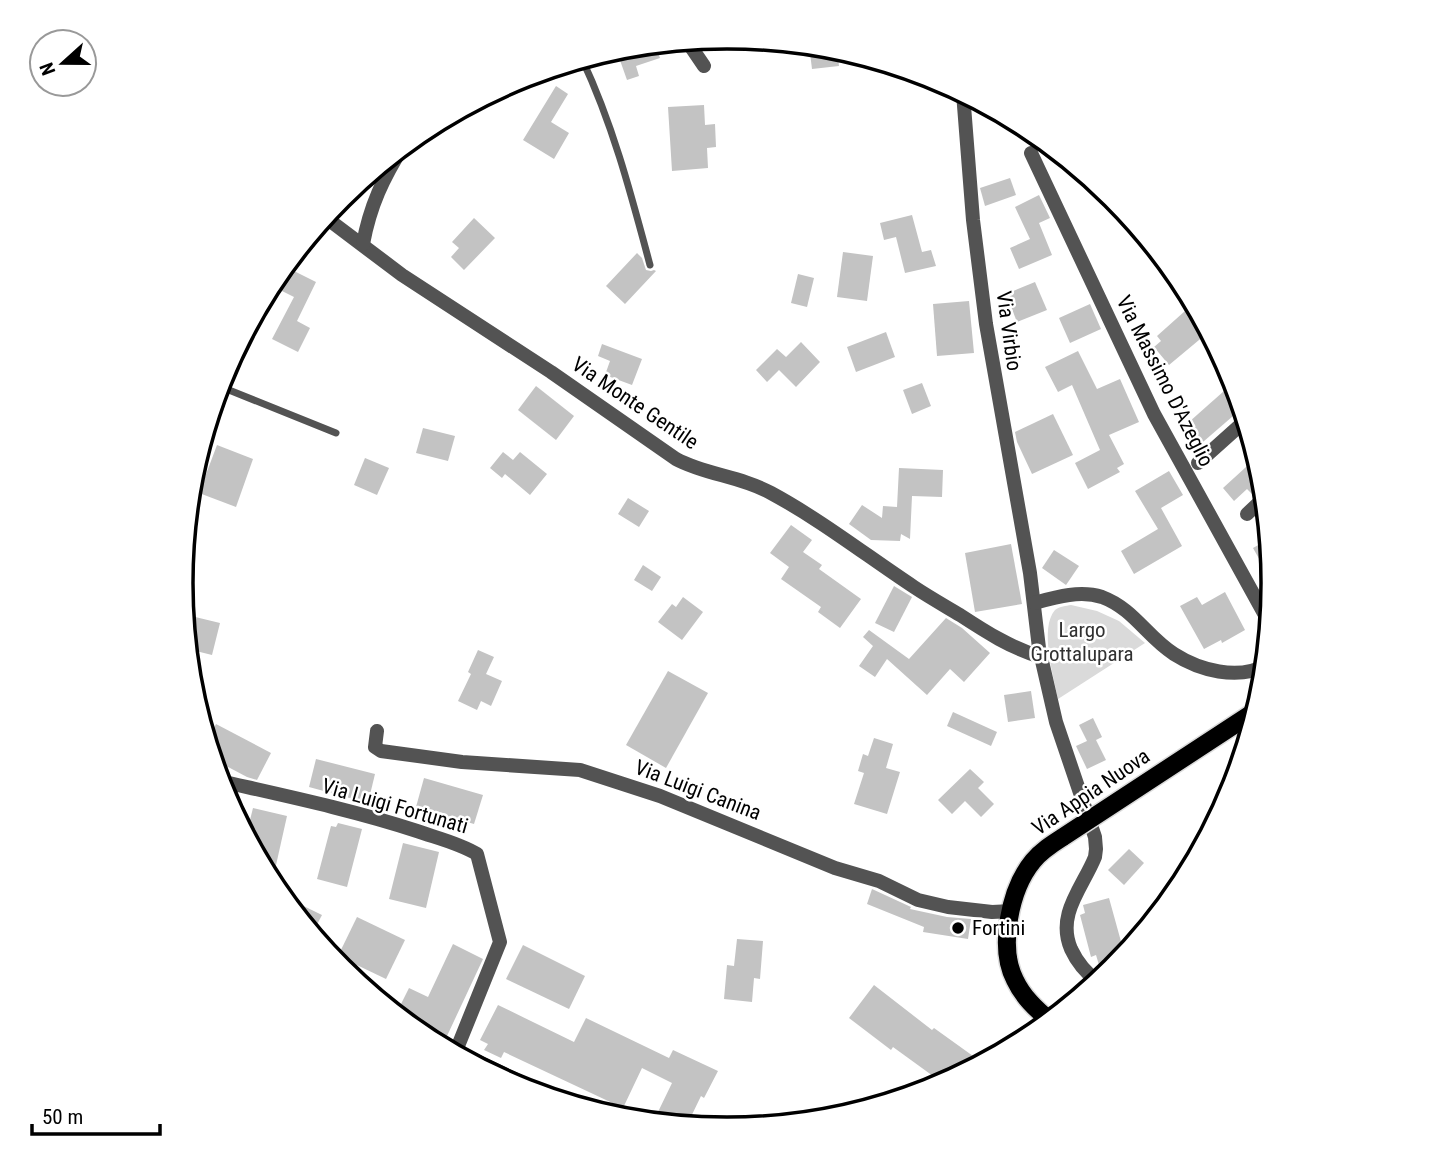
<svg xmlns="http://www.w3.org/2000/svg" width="1455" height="1166" font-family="'Roboto Condensed',sans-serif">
	<rect width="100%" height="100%" fill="#fff"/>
	<path fill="#dadada" d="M1071,605L1097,611L1119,621L1145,643L1058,699C1054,678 1039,628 1055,610C1060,606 1066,606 1071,605Z"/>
	<g fill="#c3c3c3">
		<polygon points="655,44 660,58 636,66 639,76 627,80 616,49"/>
		<polygon points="809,45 837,48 839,66 812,69"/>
		<polygon points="556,86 568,94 551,122 569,133 554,159 523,140"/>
		<polygon points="704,105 705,125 715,124 716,147 707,148 708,168 672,171 668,107"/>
		<polygon points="1010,178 1016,195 985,206 980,188"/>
		<polygon points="1039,195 1050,218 1039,223 1052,255 1019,269 1010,248 1030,239 1015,207"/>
		<polygon points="912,215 922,252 931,250 936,266 905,273 896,237 884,240 880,223"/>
		<polygon points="474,218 495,238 464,270 451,257 459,248 452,242"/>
		<polygon points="843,252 873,256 867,301 837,297"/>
		<polygon points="637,253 642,258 646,270 651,271 654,270 656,271 625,304 606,286"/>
		<polygon points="286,267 316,282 297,321 310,328 298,352 272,339 294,297 276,288"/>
		<polygon points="798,274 814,278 807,307 791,303"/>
		<polygon points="1035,282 1047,310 1017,322 1006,294"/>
		<polygon points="969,301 974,353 937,356 933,304"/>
		<polygon points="1090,304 1101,329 1070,343 1059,318"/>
		<polygon points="1185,311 1205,335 1169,365 1154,347 1161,341 1157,336"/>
		<polygon points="886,332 895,357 856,372 847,347"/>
		<polygon points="801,342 820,362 796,387 779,370 767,382 756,370 777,349 786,357"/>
		<polygon points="602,344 642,359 632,385 605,375 610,361 598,356"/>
		<polygon points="1078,351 1097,389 1120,379 1139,422 1109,435 1124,464 1117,468 1120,472 1088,489 1075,463 1100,450 1072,385 1058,392 1045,367"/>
		<polygon points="922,383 931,406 912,414 903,390"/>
		<polygon points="536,386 574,416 556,440 518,410"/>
		<polygon points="1224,391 1240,410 1196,448 1180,430"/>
		<polygon points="1053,414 1073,455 1032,474 1017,442 1015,432"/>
		<polygon points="423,428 455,436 448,461 416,453"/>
		<polygon points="217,445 253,459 236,507 199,493"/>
		<polygon points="503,452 513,460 520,452 547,474 530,495 505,474 502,478 490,468"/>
		<polygon points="1257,457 1264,483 1252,494 1247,489 1234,501 1223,488"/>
		<polygon points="365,458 389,468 377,495 354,485"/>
		<polygon points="899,468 943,470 942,497 912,496 910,539 901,534 900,541 871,540 849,524 862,505 882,518 883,506 897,507"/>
		<polygon points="1169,471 1183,495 1161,508 1182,546 1134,574 1121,551 1158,529 1135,491"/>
		<polygon points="628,498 649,511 639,527 618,514"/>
		<polygon points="791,525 812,540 803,552 822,565 819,569 861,599 840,628 818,612 821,607 781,579 789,567 770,553"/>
		<polygon points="1269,539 1271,558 1262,564 1253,548"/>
		<polygon points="1011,544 1022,604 975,612 965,553"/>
		<polygon points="1054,550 1079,566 1066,585 1042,568"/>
		<polygon points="643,565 661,577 652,591 634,580"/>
		<polygon points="894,586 912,597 894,632 875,623"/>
		<polygon points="1225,592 1245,630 1222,643 1221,640 1204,649 1180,606 1197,597 1202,605"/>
		<polygon points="683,597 703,612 682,640 658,622 672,604 676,607"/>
		<polygon points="187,615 220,623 212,655 188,649 185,622"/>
		<polygon points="946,618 962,628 990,653 964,682 950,669 927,695 887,659 875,677 859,666 873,646 863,637 869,630 909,659"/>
		<polygon points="478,650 494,657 486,674 502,681 491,706 481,701 477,710 458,701 471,674 468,672"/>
		<polygon points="668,671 708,693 666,768 626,745"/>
		<polygon points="1031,691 1035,718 1008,722 1004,695"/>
		<polygon points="953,712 997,732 991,746 947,726"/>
		<polygon points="1093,718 1102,737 1096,740 1106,760 1087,769 1076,746 1087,741 1079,725"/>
		<polygon points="216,724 271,753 257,780 247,777 213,759 207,741"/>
		<polygon points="874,738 893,744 886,768 900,772 887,814 854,804 864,773 858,771 863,754 868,756"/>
		<polygon points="316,759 375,774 368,803 309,787"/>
		<polygon points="970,769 984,782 978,788 994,804 981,817 965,801 952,814 938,800"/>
		<polygon points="424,778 483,795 474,824 416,807"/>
		<polygon points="253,808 287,816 272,883 246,836"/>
		<polygon points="338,823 362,829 347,887 317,879 331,826 336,827"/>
		<polygon points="403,843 439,852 426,908 389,899"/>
		<polygon points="1129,849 1144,863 1124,885 1108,870"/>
		<polygon points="872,889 911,907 910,909 947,917 971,919 968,939 923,932 924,927 867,904"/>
		<polygon points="279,894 322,915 312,934 307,927"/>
		<polygon points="1109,898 1125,956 1123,958 1099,965 1096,955 1091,957 1080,915 1085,913 1083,905"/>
		<polygon points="357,917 405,940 386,979 338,956"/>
		<polygon points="737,939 763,941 760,979 754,978 752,1002 724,999 727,965 734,966"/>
		<polygon points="453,944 483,959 447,1036 397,1012 409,988 428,997"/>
		<polygon points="523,945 585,976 569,1009 506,979"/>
		<polygon points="874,985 932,1030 934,1028 973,1056 959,1076 944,1084 893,1047 891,1050 849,1018"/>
		<polygon points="498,1005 574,1042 586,1018 669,1058 673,1050 718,1071 704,1098 701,1096 687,1125 677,1124 657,1114 672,1083 642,1068 623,1108 504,1052 501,1058 484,1050 488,1044 480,1040"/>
	</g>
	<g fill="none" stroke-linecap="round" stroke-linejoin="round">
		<defs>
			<path id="primary" d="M1050,1021C1036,1009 1023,997 1015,980C998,947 1010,889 1033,861C1041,851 1052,844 1063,837"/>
		</defs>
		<use href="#primary" stroke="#dbdbdb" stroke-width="21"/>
		<g stroke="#535353" stroke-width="7">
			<path d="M582,59C613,125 631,194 650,265"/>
			<polyline points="219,386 336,433"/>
		</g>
		<g stroke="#535353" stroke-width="14">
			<polyline points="687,41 704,66"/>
			<path d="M963,93L973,220L986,324L1030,573L1039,648L1056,722L1095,837L1096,849L1095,857C1083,887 1056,914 1071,949C1077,962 1086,973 1098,982"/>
			<polyline points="1031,153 1154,414 1270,624"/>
			<path d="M325,217L402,275L551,372L676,459C706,475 740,476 771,493C821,520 867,556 914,587C929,597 945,606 960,615C986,632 1011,648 1041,657"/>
			<path d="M363,244C370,206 383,178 404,145"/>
			<polyline points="1198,463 1246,420"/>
			<polyline points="1247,514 1265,497"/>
			<path d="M1034,603C1056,597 1080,590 1102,597C1134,609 1147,637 1174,654C1199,670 1238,681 1266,665"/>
			<polyline points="377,731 375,747 381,751 462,762 580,770 660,796 835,868 879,881 918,900 948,907 992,912 1012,911"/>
			<path d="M220,781C286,796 353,810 417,831C437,838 459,843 477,854L500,942L456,1051"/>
			<polyline points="420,1034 558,1100"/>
		</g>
		<use href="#primary" stroke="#000" stroke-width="18"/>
		<defs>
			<polyline id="primary-bridge" points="1063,837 1257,710"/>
		</defs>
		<use href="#primary-bridge" stroke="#dbdbdb" stroke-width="21" stroke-linecap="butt"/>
		<use href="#primary-bridge" stroke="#000" stroke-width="18"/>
	</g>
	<circle fill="#000" stroke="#fff" stroke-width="2.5" cx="958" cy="928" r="7"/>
	<g text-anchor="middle" stroke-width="5" stroke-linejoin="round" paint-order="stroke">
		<g font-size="21" fill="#000" stroke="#fff">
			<text transform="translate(1009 331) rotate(82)" y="7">Via Virbio</text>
			<text transform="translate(1165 381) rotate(63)" y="7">Via Massimo D'Azeglio</text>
			<text transform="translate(635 403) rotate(34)" y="7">Via Monte Gentile</text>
			<text transform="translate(698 790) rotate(21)" y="7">Via Luigi Canina</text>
			<text transform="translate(1091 792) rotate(-34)" y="7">Via Appia Nuova</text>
			<text transform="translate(395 806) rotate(16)" y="7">Via Luigi Fortunati</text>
		</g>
		<g font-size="21" fill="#313131" stroke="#fff">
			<text x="1082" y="637">Largo<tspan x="1082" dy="24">Grottalupara</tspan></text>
		</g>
		<g font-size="21" fill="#000" stroke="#fff" text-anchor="start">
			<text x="972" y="935">Fortini</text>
		</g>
	</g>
	<path d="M0 0H1455V1166H0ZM193 583a534 534 0 1 1 1068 0a534 534 0 1 1-1068 0Z" fill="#fff" fill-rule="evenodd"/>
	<path fill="none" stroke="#000" stroke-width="3.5" d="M193 583a534 534 0 1 1 1068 0a534 534 0 1 1-1068 0Z"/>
	<g transform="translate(63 63) rotate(249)"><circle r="33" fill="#ffffff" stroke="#999999" stroke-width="2"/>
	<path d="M0-5L12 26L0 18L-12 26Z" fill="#000000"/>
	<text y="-10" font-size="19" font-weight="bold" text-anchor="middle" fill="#000000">N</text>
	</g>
	<path d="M32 1124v10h128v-10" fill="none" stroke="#000000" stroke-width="3.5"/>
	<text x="42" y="1124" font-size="21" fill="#000000" stroke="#ffffff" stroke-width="5" paint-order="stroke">50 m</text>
</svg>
